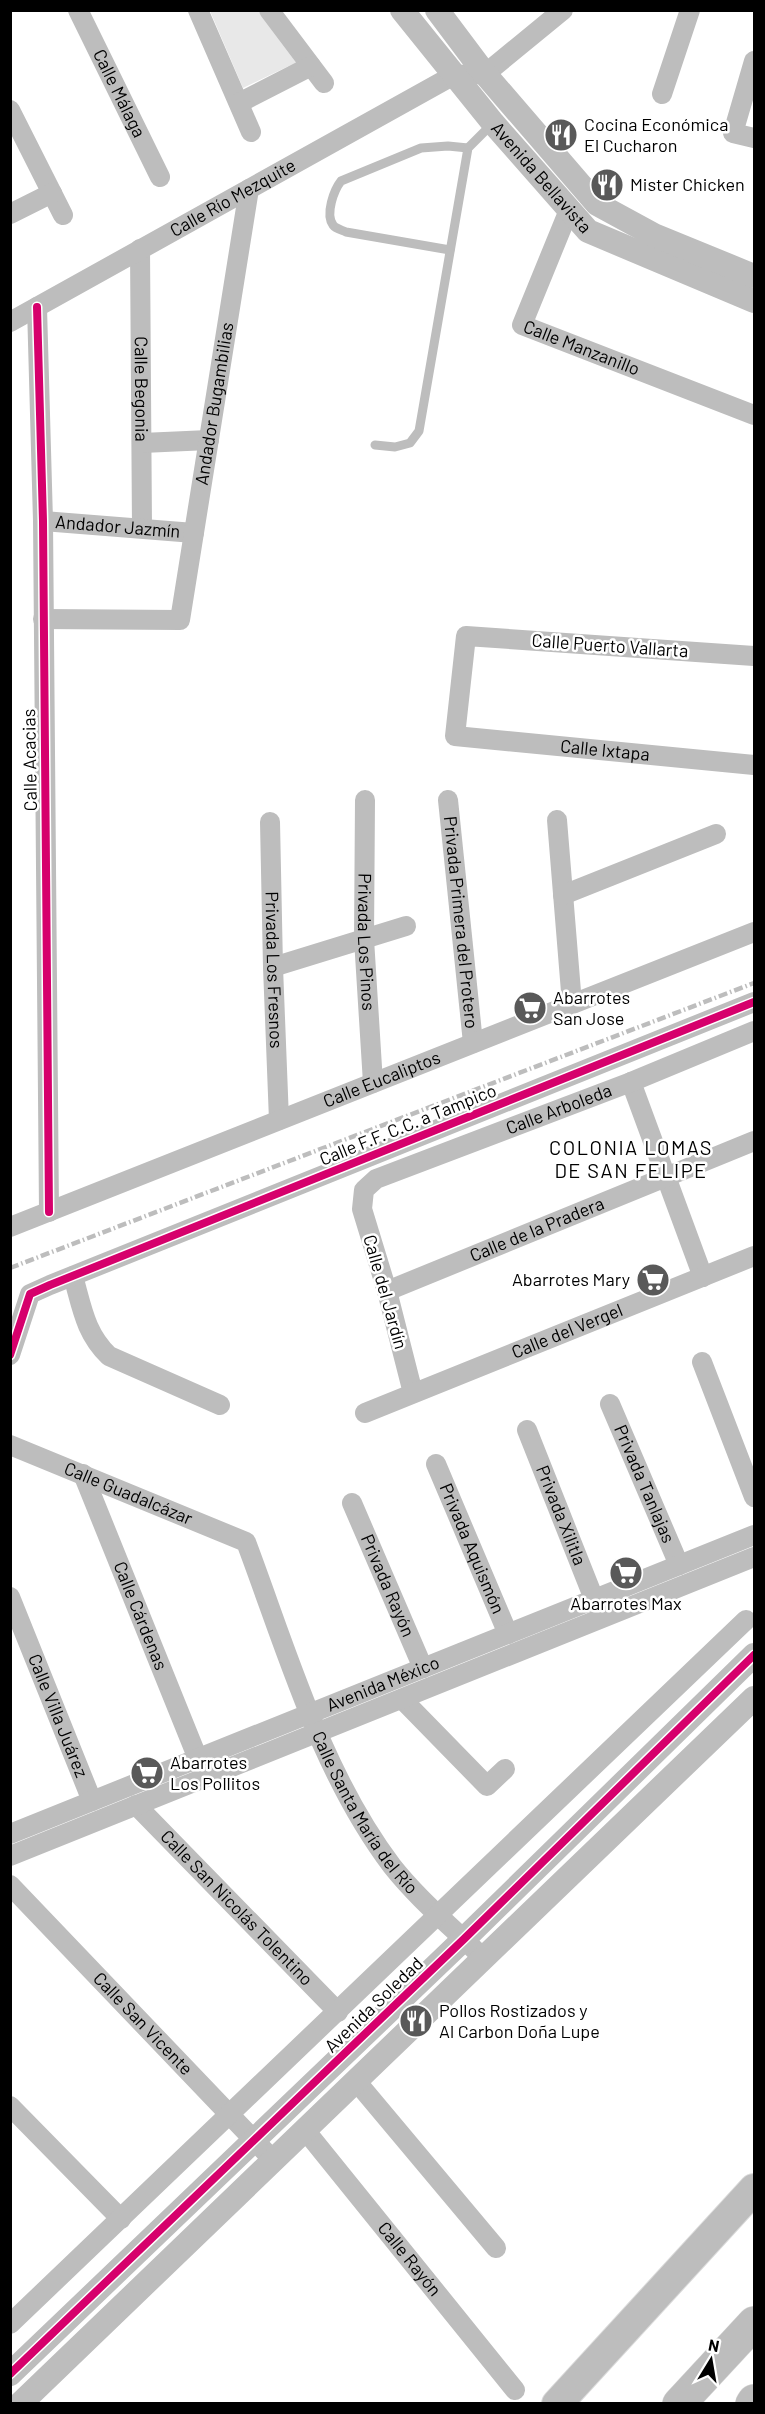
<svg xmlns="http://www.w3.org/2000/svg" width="765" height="2414" font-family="Barlow,sans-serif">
	<rect width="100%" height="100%" fill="#fff"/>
	<polygon fill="#e8e8e8" points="210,11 258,11 297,62 243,88"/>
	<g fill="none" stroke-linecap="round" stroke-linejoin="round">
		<defs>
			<polyline id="primary" points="557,2404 754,2189"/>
			<g id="motorway">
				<polyline points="679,2404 754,2323"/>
				<polyline points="752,2404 754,2401"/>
			</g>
		</defs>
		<use href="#primary" stroke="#dbdbdb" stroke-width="32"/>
		<use href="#motorway" stroke="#dbdbdb" stroke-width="34"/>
		<g stroke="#bdbdbd" stroke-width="9">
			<path d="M450,250L346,232C342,230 336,229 333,225C325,214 334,190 341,181L421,148L448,146L468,148"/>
			<polyline points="375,445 395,447 410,443 419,431 468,148 493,123"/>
		</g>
		<g stroke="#bdbdbd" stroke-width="20">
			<path id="s1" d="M78,10L160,177"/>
			<polyline points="198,10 251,132"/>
			<polyline points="269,10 324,83"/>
			<polyline points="754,61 733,133 754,138"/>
			<polyline points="662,94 690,10"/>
			<polyline points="239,103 311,66"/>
			<polyline points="10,110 63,215"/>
			<path id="s2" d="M569,210L522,325L754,415"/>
			<polyline points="10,214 52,193"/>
			<path id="s3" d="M140,249L142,528"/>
			<polyline points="37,307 43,521 49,1212"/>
			<path id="s4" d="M10,322L454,75L485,74L563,10"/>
			<polyline points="142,443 209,440"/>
			<path id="s5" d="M43,521L194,533"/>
			<path id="s6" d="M43,619L180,620L249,189"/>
			<path id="s7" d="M754,656L466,636L455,736L754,765"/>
			<path id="s8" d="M365,800L364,939L373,1083"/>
			<path id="s9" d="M448,800L473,1043"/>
			<polyline points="557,820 572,1004"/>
			<path id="s10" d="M270,822L273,967L279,1120"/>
			<polyline points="563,895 716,834"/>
			<polyline points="273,967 406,926"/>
			<polyline points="631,1082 703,1277"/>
			<path id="s11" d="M10,1227L754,932"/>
			<path d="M73,1276C82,1307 85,1333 109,1356L220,1405"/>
			<path id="s12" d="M387,1291L754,1141"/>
			<polyline points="10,1355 30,1294 50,1285 754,1002"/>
			<polyline points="702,1362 754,1497"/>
			<path id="s13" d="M413,1393L387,1291L362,1209L364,1190L376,1179L631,1082L754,1031"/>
			<path id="s14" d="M610,1404L679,1565"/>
			<path id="s15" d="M365,1413L754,1256"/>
			<path id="s16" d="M527,1430L594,1599"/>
			<path id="s17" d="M10,1445L246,1542C287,1651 321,1772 392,1866C418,1899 452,1927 482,1957"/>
			<path id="s18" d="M436,1464L508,1634"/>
			<path id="s19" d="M83,1474L198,1759"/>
			<path id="s20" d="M352,1503L423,1668"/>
			<path id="s21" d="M10,1597L92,1801"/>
			<polyline points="402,1699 487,1786 505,1769"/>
			<path id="s22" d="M136,1805L338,2012"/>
			<path id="s23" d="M10,1834L754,1535"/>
			<polyline points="10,1856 754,1557"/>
			<path id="s24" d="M10,1885L274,2161"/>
			<polyline points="356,2081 496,2248"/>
			<polyline points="10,2106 121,2219"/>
			<path id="s25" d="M305,2130L515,2390"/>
			<polyline points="10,2324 746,1620"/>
		</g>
		<g stroke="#bdbdbd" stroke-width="24">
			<path id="s26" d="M402,10L493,123L588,231L754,301"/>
			<polyline points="437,10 485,74 597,204 654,235 754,276"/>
			<polyline points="10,2374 464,1939 754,1655"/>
			<polyline points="20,2404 754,1698"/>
		</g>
		<use href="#primary" stroke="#bdbdbd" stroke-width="30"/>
		<use href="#motorway" stroke="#bdbdbd" stroke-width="33"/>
		<polyline stroke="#bdbdbd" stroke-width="4.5" stroke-dasharray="9 3 1.5 3" stroke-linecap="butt" points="10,1268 754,983"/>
		<defs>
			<g id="cycleway">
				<polyline points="37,307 43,521 49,1212"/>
				<polyline points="10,1355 30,1294 50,1285 754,1002"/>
				<polyline points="10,2374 464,1939 754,1655"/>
			</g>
		</defs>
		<use href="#cycleway" stroke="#fff" stroke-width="11"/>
		<use href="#cycleway" stroke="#d6006c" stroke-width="8"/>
	</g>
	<defs>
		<symbol id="restaurant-disc" viewBox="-11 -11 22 22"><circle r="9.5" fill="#595959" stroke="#fff"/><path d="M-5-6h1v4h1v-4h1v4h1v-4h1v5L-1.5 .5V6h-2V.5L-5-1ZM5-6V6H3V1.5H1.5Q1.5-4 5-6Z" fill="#fff"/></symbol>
		<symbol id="supermarket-disc" viewBox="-11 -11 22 22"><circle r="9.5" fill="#595959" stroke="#fff"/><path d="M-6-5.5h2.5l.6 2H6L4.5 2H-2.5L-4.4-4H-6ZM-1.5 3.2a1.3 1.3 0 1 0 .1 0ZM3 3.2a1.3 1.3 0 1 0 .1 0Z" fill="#fff"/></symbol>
	</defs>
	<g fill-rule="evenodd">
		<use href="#restaurant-disc" x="542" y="116" width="38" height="38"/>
		<use href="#restaurant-disc" x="588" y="166" width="38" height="38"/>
		<use href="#supermarket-disc" x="511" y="989" width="38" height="38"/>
		<use href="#supermarket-disc" x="634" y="1261" width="38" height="38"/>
		<use href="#supermarket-disc" x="607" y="1554" width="38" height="38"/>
		<use href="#supermarket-disc" x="128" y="1754" width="38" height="38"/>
		<use href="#restaurant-disc" x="397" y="2002" width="38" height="38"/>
	</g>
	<g text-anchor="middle" stroke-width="5" stroke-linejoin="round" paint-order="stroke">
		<g font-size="18" fill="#000" stroke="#fff">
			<text dy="6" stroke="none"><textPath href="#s1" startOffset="93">Calle Málaga</textPath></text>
			<text dy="6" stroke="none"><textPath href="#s26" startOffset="218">Avenida Bellavista</textPath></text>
			<text dy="6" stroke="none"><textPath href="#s4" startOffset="255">Calle Río Mezquite</textPath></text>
			<text dy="6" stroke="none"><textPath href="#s2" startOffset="188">Calle Manzanillo</textPath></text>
			<text dy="6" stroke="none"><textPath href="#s3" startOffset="140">Calle Begonia</textPath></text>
			<text dy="6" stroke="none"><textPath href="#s6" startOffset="356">Andador Bugambilias</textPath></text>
			<text dy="6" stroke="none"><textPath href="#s5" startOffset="75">Andador Jazmín</textPath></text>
			<text transform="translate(610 646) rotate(4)" y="6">Calle Puerto Vallarta</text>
			<text dy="6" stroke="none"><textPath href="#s7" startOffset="540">Calle Ixtapa</textPath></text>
			<text transform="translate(30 760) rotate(-91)" y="6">Calle Acacias</text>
			<text dy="6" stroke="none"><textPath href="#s9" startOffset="123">Privada Primera del Protero</textPath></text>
			<text dy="6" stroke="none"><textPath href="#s8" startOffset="142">Privada Los Pinos</textPath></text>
			<text dy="6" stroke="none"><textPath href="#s10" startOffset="148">Privada Los Fresnos</textPath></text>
			<text dy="6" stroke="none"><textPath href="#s11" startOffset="400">Calle Eucaliptos</textPath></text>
			<text dy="6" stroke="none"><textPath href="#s13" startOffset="422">Calle Arboleda</textPath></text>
			<text transform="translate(408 1125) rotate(-22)" y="6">Calle F.F. C.C. a Tampico</text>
			<text dy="6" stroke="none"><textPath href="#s12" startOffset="162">Calle de la Pradera</textPath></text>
			<text transform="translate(385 1292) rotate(74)" y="6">Calle del Jardín</text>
			<text dy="6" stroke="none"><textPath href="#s15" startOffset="218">Calle del Vergel</textPath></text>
			<text dy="6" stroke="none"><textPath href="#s14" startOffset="87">Privada Tanlajas</textPath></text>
			<text dy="6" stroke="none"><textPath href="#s17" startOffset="128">Calle Guadalcázar</textPath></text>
			<text dy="6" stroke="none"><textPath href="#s16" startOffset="92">Privada Xilitla</textPath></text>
			<text dy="6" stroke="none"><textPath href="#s18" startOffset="92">Privada Aquismón</textPath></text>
			<text dy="6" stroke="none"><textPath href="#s20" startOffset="90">Privada Rayón</textPath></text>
			<text dy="6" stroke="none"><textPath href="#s19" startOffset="153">Calle Cárdenas</textPath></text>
			<text dy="6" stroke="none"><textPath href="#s23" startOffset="402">Avenida México</textPath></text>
			<text dy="6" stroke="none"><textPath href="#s21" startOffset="128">Calle Villa Juárez</textPath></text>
			<text dy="6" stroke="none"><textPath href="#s17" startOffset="552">Calle Santa María del Río</textPath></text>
			<text dy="6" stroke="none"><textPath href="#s22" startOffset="144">Calle San Nicolás Tolentino</textPath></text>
			<text transform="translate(374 2005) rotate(-44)" y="6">Avenida Soledad</text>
			<text dy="6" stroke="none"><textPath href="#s24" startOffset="192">Calle San Vicente</textPath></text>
			<text dy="6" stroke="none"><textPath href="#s25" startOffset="166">Calle Rayón</textPath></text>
		</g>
		<g font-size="18" fill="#000" stroke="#fff" text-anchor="start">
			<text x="584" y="131">Cocina Económica<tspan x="584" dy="21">El Cucharon</tspan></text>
			<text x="630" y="191">Mister Chicken</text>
			<text x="553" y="1004">Abarrotes<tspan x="553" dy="21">San Jose</tspan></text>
			<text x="630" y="1286" text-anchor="end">Abarrotes Mary</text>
			<text x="626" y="1610" text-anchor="middle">Abarrotes Max</text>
			<text x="170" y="1769">Abarrotes<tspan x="170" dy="21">Los Pollitos</tspan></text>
			<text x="439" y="2017">Pollos Rostizados y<tspan x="439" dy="21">Al Carbon Doña Lupe</tspan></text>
		</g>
		<g font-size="20" letter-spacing="1.5" fill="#000" stroke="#fff">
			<text x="631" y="1155">COLONIA LOMAS<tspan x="631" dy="23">DE SAN FELIPE</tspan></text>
		</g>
	</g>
	<rect width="765" height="2414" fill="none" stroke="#000000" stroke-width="24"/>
	<g transform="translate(711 2360) rotate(11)" stroke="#ffffff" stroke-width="4.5" paint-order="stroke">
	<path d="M0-4.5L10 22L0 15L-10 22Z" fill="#000000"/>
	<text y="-9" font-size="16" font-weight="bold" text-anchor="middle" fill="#000000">N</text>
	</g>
</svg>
